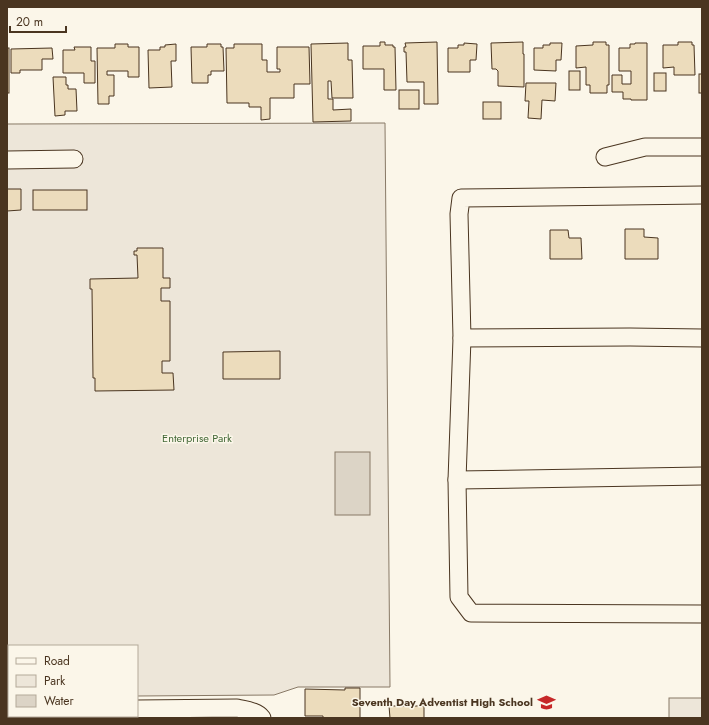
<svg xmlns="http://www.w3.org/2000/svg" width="709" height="725" font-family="Jost,sans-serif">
	<rect width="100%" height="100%" fill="#fbf6e9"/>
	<g fill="#ede6d9" stroke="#887966">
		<polygon points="385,123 390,687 298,687 274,695 137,696 137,646 9,646 9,696 7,696 7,124"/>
		<rect x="669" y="698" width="33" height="20"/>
	</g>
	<rect fill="#dcd4c6" stroke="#887966" x="335" y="452" width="35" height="63"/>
	<g fill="#ecdcbc" stroke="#4a3520">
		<polygon points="380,42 385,42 385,45 393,45 393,47 395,47 396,90 384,90 384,69 363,69 363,46 380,46"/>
		<polygon points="437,42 438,104 424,104 424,82 407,82 406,52 404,52 404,47 406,47 405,43"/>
		<polygon points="523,42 523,54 524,54 524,87 498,86 498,71 496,69 492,69 491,43"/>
		<polygon points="593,42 606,42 606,45 609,45 609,85 607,85 607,93 590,93 590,85 586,85 586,67 576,68 576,46 593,45"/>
		<polygon points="678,42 692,42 692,45 694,45 695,75 674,75 674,67 663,68 663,45 678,45"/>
		<polygon points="348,43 348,60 352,60 353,98 332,98 331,81 328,81 328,99 333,99 333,110 351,109 351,121 313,122 311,44"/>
		<polygon points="464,43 477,44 476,60 470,60 470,72 448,72 448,48 458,48 458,45 464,45"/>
		<polygon points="550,43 562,43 561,60 556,60 556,71 534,70 534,48 543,48 543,45 550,45"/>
		<polygon points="635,43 647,43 647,100 631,100 631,99 623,99 623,92 612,92 612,75 622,75 622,84 631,84 631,71 619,71 619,48 630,48 630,44 635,44"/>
		<polygon points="115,44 128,44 128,47 139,47 139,77 128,77 128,71 107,71 107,75 114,75 114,96 109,96 109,104 98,104 97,48 115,48"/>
		<polygon points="176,44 176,61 171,61 172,87 149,88 148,50 160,50 160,47 165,47 165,45"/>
		<polygon points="207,44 221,44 221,47 223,47 224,71 211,71 211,75 208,75 208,83 192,83 191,47 207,47"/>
		<polygon points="234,44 262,44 262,60 267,60 267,72 280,72 280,69 277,69 277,47 309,47 310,84 294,84 294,98 270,98 270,119 261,120 261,107 249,107 249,103 227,103 226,48 234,48"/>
		<polygon points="74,47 91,47 91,61 95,61 95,83 84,83 84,73 63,73 63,50 75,50"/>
		<rect x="7" y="48" width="2" height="45"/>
		<polygon points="52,48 53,59 42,59 42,70 20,70 20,73 11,73 11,49"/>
		<rect x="569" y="71" width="11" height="19"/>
		<rect x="654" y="73" width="12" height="18"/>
		<rect x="699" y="74" width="3" height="19"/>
		<polygon points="53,77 66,77 66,85 68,85 68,89 76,89 77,111 65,111 65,115 55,116"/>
		<polygon points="526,83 556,83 555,101 542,100 541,119 528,118 529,101 525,101"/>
		<rect x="399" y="90" width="20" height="19"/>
		<rect x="483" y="102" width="18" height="17"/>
		<polygon points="7,189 21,189 21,210 7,211"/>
		<rect x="33" y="190" width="54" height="20"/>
		<polygon points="625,229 644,229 644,237 658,238 658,259 625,259"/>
		<polygon points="550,230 568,230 569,238 581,238 582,259 550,259"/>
		<polygon points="137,248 163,248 163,278 170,278 170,288 161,288 161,301 170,301 170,361 162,361 162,373 173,373 174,390 95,391 95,378 93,378 92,289 90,289 90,279 138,278 137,255 134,255 134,251 137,251"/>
		<polygon points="280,351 280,379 223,379 223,352"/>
		<polygon points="345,688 360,688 360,718 323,718 323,716 305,716 305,689 345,690"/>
		<polygon points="389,706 424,706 424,718 390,718"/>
	</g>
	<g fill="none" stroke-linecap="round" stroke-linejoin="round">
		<defs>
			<g id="street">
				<polyline points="605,157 645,147 702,147"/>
				<polyline points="7,160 74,159"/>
				<polyline points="702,195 461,198 459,214 462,338 630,337 702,338"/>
				<polyline points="462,338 457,480 459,597 471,613 702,614"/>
				<polyline points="457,480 702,476"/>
				<path d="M137,709L237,708C245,710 257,711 262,718"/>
				<polyline points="7,710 9,710"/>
				<polyline points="47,718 47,716"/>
			</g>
		</defs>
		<use href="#street" stroke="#4a3520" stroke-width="19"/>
		<use href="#street" stroke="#fbf6e9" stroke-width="17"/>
	</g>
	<defs>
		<symbol id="school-bare" viewBox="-9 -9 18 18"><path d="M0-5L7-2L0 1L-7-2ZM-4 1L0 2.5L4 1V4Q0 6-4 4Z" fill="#c62828" stroke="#fbf6e9" stroke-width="2.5" paint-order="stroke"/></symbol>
	</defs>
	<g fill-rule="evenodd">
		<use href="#school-bare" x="534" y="690" width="25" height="25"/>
	</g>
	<g text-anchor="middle" stroke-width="3" stroke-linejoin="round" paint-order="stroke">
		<g font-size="11" fill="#436837" stroke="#fbf6e9">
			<text x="197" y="442">Enterprise Park</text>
		</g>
		<g font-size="11" font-weight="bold" fill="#4a3520" stroke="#fbf6e9" text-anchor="end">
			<text x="533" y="706">Seventh Day Adventist High School</text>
		</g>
	</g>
	<rect width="709" height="725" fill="none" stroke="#4a3520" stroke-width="16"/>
	<rect x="8" y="645" width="130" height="72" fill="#fbf6e9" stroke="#b4a999"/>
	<rect x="16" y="658" width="20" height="6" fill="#fbf6e9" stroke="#b4a999"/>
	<text x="44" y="665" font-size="12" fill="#4a3520">Road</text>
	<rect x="16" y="675" width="20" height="12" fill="#ede6d9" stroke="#b4a999"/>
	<text x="44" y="685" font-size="12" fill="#4a3520">Park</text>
	<rect x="16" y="695" width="20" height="12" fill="#dcd4c6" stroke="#b4a999"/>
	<text x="44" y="705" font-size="12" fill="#4a3520">Water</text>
	<path d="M10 26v6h56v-6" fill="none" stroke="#4a3520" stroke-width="2"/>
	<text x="16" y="26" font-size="12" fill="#4a3520" stroke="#fbf6e9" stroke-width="3" paint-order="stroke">20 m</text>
</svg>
